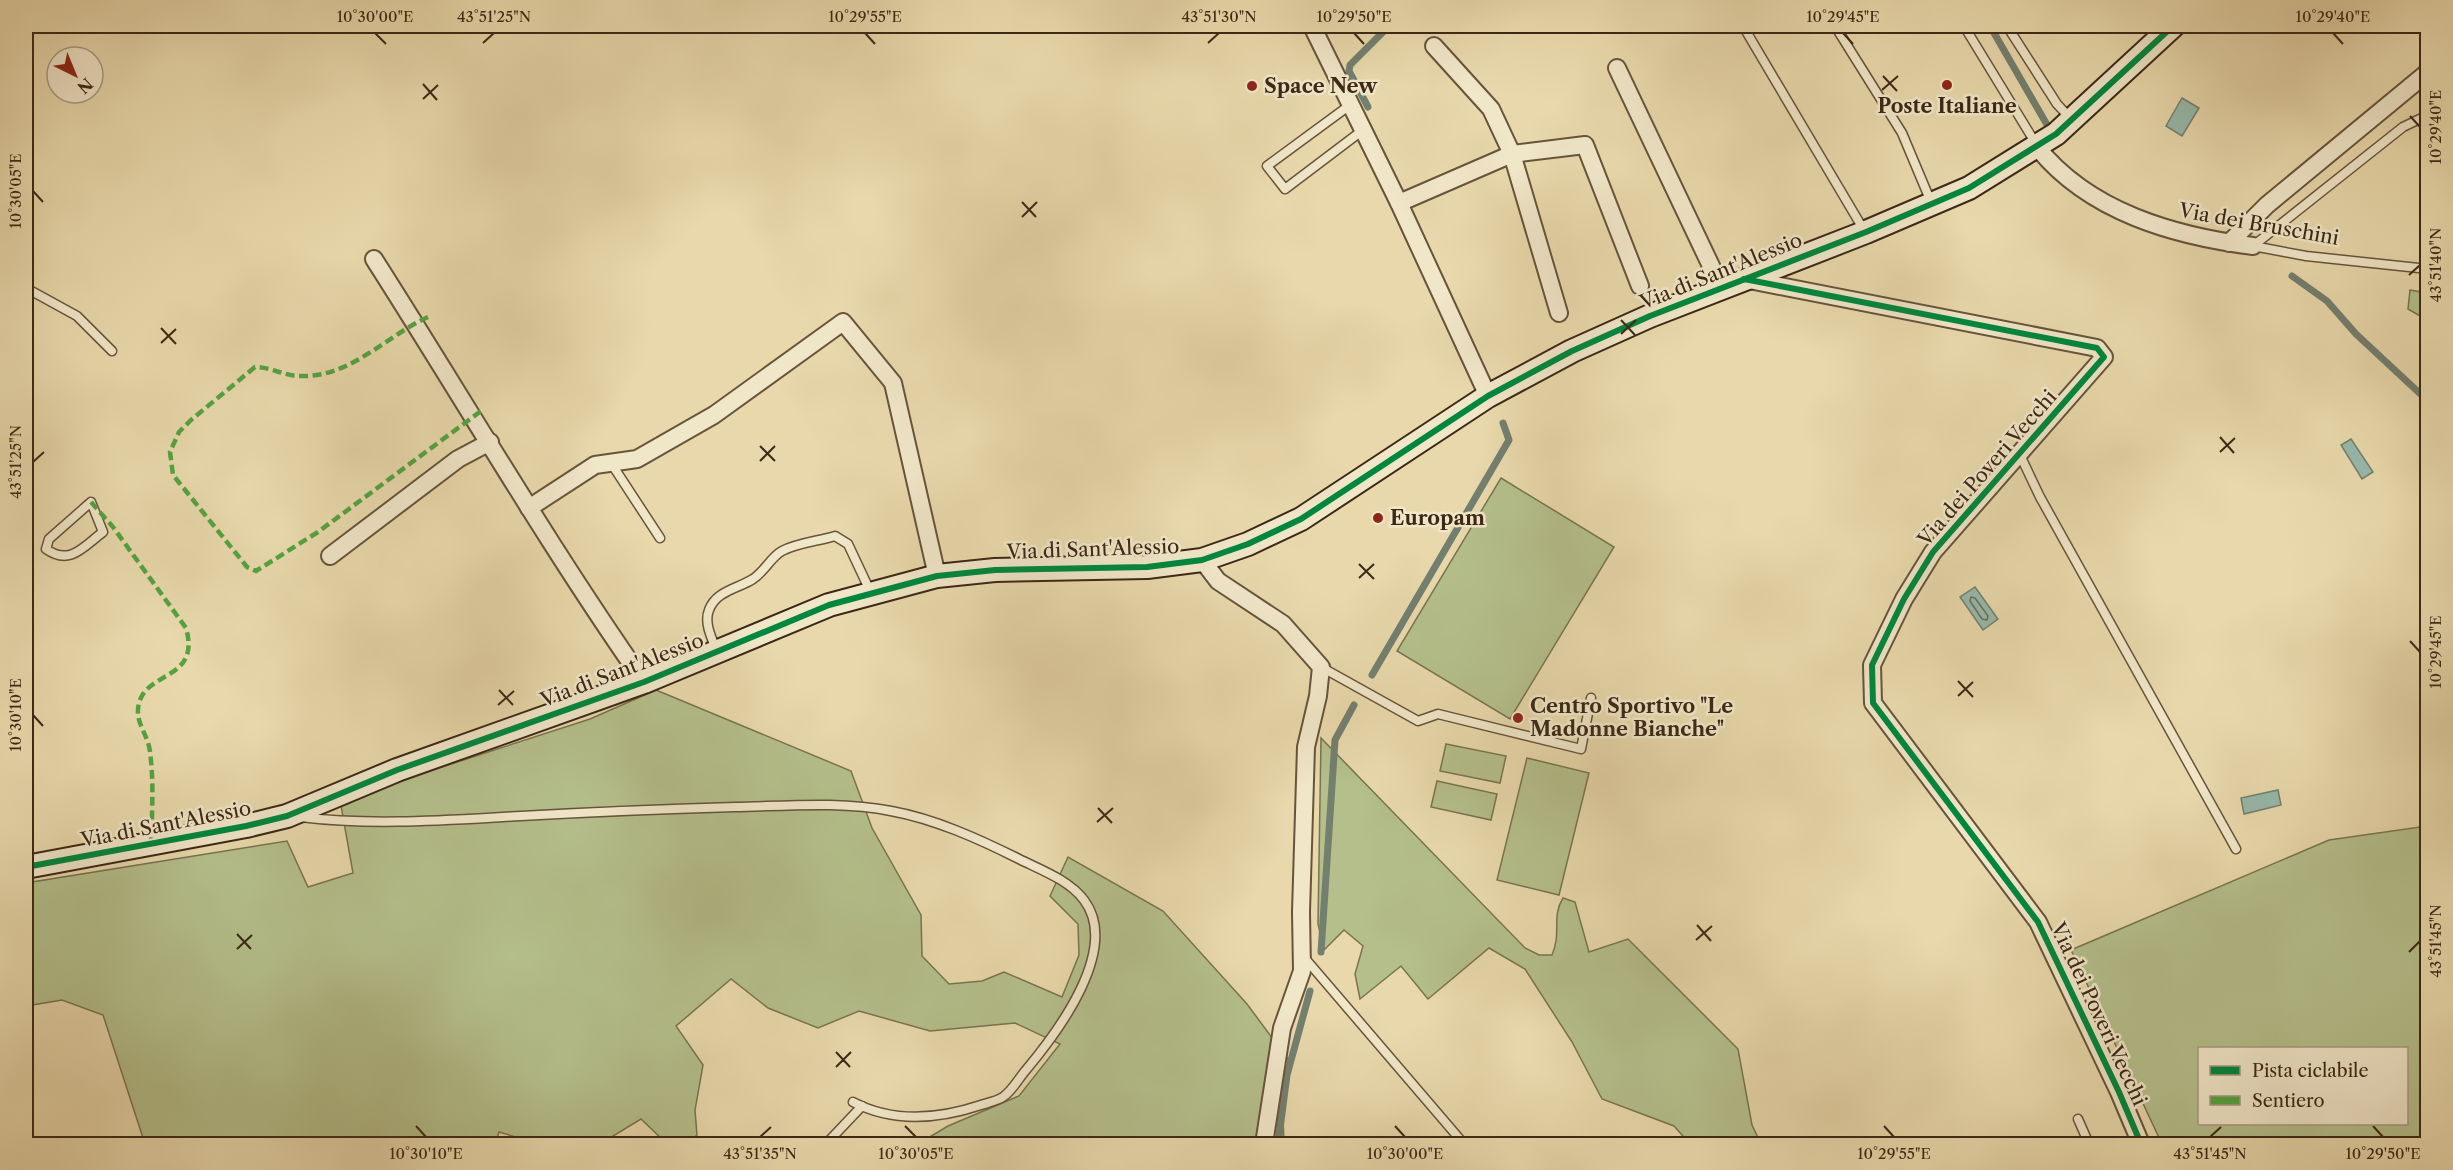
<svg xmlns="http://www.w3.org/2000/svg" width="2453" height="1170" font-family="'Libre Caslon Text',serif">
	<rect width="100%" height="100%" fill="#e8d8ab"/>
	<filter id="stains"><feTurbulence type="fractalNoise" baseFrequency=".00333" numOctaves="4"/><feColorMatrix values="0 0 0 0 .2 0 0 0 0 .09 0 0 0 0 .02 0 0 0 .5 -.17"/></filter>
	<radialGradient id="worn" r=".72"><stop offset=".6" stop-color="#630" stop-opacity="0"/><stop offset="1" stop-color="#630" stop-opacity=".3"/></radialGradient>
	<g fill="#b4bf8b" stroke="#787450" stroke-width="1.5" fill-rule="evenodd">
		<polygon points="2410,290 2427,293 2427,320 2408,309"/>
		<polygon points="1501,478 1614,547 1510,719 1397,651"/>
		<polygon points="656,690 851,771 872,828 921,915 922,956 949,984 982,981 1004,972 1062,997 1079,955 1078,924 1050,896 1068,857 1163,911 1247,1004 1290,1062 1283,1118 1284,1144 918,1144 948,1126 1019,1096 1060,1044 1015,1023 930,1031 859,1011 818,1028 768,1008 731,979 676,1026 703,1065 695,1110 697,1135 686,1144 667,1144 641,1119 600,1144 539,1144 499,1132 495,1144 131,1144 144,1141 103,1015 62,1000 26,1006 26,883 287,841 308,887 353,873 340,800 590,719"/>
		<path d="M1321,738L1525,948L1539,955H1552C1562,932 1551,917 1563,898L1575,902L1589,952L1628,939L1738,1049L1752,1125L1761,1144H1690L1674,1126L1602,1099L1572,1042L1525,969L1489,948L1428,999L1401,966L1360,999L1355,974L1363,946L1344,930L1324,950L1318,924Z"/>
		<polygon points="1446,744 1506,756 1500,783 1440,771"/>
		<polygon points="1527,758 1589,773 1559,895 1497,880"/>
		<polygon points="1437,781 1497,794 1491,820 1431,807"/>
		<path d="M2427,826V1144H2162L2071,950L2329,840ZM2406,1048V1124H2200V1048Z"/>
	</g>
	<g fill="#97b9ab" stroke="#737f6f" stroke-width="1.5">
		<polygon points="2182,98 2199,108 2182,136 2166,126"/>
		<polygon points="2351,439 2373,472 2362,479 2341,445"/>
		<polygon points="1975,587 1998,619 1983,630 1960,597"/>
		<polygon points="2278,790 2281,805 2244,814 2241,798"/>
	</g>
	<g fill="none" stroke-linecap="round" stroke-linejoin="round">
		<polygon stroke="#6a7060" stroke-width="1.5" points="1971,597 1975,598 1988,616 1987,620 1982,619 1970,601"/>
		<g stroke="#737f6f" stroke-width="7">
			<polyline points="1990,26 2046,123"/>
			<polyline points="1368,107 1349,71 1350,65 1389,26"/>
			<polyline points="2292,276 2327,301 2356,334 2428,401"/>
			<polyline points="1372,675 1509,440 1503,423"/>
			<polyline points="1321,952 1335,740 1354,705"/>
			<polyline points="1278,1144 1287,1075 1310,991"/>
		</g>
		<defs>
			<g id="lane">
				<polyline points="1743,26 1865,232"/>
				<polyline points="1835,26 1902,133 1931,202"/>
				<polyline points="1964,26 2036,144"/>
				<polyline points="2007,26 2057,104 2072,120"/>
				<polyline points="1350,105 1267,166 1285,189 1363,130"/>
				<polyline points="2253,246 2403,127 2428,115"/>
				<polyline points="2253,246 2306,256 2428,269"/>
				<polyline points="26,288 77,316 112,351"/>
				<polyline points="2020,455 2040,497 2236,849"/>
				<polyline points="611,463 660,538"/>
				<path d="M91,502L103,532C83,547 70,566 46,549L49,539Z"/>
				<path d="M716,649C711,637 704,622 709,610C716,591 737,589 753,579C765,571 771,557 782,551C797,543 819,541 835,536L848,544L871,593"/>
				<polyline points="1321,667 1418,721 1438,714 1581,749 1591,698"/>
				<path d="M300,817C373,826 447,820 521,816C592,812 664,809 735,807C786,806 841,801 891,811C935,819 979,839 1019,859C1041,870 1069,880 1084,900C1121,949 1057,1033 1026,1070C1019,1078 1012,1091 1003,1097C997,1101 987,1103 981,1105C939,1119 893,1123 853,1102"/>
				<polyline points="1303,956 1464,1144"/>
				<polyline points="2078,1119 2089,1144"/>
				<polyline points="826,1144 862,1106"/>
			</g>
			<g id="street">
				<polyline points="1312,26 1399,203 1488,396"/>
				<polyline points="1617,68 1721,287"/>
				<path d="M2037,147C2089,212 2174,236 2253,246"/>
				<polyline points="1399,203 1512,154 1491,109 1434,46"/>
				<polyline points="2229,243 2267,205 2428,72"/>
				<path d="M374,259C464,400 548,545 644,682"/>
				<polyline points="1744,279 2097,348 2104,357 1933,552 1904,599 1872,665 1873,703 2038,922 2119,1092 2141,1144"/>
				<polyline points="1559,313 1512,154 1585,145 1640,286"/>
				<polyline points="529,508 595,465 637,459 714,415 843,322 893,383 937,576"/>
				<polyline points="330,556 458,459 490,442"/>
				<polyline points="1202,560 1218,581 1283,624 1321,667 1318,696 1306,747 1301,912 1302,971 1282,1028 1264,1144"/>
			</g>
			<polyline id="secondary" points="26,867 246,826 287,816 397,770 644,682 829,605 937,576 995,570 1147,567 1202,560 1248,544 1301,519 1488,396 1572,351 1650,316 1866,232 1969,188 2056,134 2173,26"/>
		</defs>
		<use href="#lane" stroke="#67543b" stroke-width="11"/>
		<use href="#street" stroke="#67543b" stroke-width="20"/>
		<use href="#secondary" stroke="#3c2816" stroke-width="26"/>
		<use href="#lane" stroke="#f0e6c8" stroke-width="8"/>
		<use href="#street" stroke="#f0e6c8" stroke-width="16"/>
		<use href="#secondary" stroke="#f0e6c8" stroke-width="22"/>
		<g stroke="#54a340" stroke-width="4.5" stroke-dasharray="9 4.5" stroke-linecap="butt">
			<path d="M428,317C386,336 350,378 300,376C284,376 271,367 255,367L191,420L179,432L170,452L173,475L247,567L256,571L318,532L481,411"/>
			<path d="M91,502L113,527L186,628C201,680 147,671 139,703C134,723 148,733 150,752C154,782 152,813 151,844"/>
		</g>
		<defs>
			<g id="cycleway">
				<polyline points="1744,279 2097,348 2104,357 1933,552 1904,599 1872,665 1873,703 2038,922 2119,1092 2141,1144"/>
				<polyline points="26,867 246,826 287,816 397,770 644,682 829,605 937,576 995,570 1147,567 1202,560 1248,544 1301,519 1488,396 1572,351 1650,316 1866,232 1969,188 2056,134 2173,26"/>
			</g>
		</defs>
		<use href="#cycleway" stroke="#f0e6c8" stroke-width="10"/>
		<use href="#cycleway" stroke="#00873e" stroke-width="6"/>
	</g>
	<path fill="none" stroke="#3c2816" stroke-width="2" d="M375,33L386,44M865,33L875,44M1354,33L1364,44M1843,33L1853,44M2333,33L2343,44M483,43L494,33M1208,43L1219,33M1883,76L1897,91M423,84L437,100M1882,90L1898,76M423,99L438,85M2410,116L2420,127M33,191L43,202M1022,202L1036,217M1022,217L1037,202M2409,275L2420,265M1621,320L1635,335M161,328L176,344M1621,334L1636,320M161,343L176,329M2220,437L2234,453M760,446L775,461M2220,452L2235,438M760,461L775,446M33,462L44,452M1359,564L1374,579M1359,578L1374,564M2410,641L2420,652M1958,681L1973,697M499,690L513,705M1958,696L1973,682M498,705L514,691M33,715L43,726M1098,808L1112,823M1097,822L1113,808M1697,925L1711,941M237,934L251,949M1696,940L1712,926M237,949L252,935M2409,952L2420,941M836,1052L850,1067M836,1067L851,1052M416,1126L426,1137M905,1126L916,1137M1395,1126L1405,1137M1884,1126L1894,1137M2373,1126L2383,1137M760,1137L771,1127M2210,1137L2221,1127"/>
	<g fill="#8f2418" stroke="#f0e6c8" stroke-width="2">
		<circle cx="1947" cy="85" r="6"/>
		<circle cx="1252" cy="86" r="6"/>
		<circle cx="1378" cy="518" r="6"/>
		<circle cx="1518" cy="718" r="6"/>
	</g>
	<g text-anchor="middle" stroke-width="5" stroke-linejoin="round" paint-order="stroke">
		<g font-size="20" font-weight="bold" fill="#3c2816" stroke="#f0e6c8" text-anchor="start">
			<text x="1264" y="93">Space New</text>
			<text x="1947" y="113" text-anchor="middle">Poste Italiane</text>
			<text x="1390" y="525">Europam</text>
			<text x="1530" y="713">Centro Sportivo "Le<tspan x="1530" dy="23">Madonne Bianche"</tspan></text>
		</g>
		<g font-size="20" fill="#3c2816" stroke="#f0e6c8">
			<text transform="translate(2259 224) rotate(10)" y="7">Via dei Bruschini</text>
			<text transform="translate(1721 271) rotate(-22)" y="7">Via di Sant'Alessio</text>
			<text transform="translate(1987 468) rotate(-49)" y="7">Via dei Poveri Vecchi</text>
			<text transform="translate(1093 549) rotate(-2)" y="7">Via di Sant'Alessio</text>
			<text transform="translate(622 670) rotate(-21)" y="7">Via di Sant'Alessio</text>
			<text transform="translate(166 824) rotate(-11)" y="7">Via di Sant'Alessio</text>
			<text transform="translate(2099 1014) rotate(65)" y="7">Via dei Poveri Vecchi</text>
		</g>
	</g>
	<rect width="2453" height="1170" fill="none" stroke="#e8d8ab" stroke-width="66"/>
	<rect x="2198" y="1047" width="210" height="78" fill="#f0e6c8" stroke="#a89a81" stroke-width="1.5"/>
	<rect x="2210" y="1066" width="30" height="9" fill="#00873e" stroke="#a89a81" stroke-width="1.5"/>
	<text x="2252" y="1077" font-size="18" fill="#3c2816">Pista ciclabile</text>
	<rect x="2210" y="1096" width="30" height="9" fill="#54a340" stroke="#a89a81" stroke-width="1.5"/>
	<text x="2252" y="1107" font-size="18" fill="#3c2816">Sentiero</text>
	<g transform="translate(75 75) rotate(137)"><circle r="28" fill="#f0e6c8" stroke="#a89a81" stroke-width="1.5"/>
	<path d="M0-4.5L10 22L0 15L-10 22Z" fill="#8f2418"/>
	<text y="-9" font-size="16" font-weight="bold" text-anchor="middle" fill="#3c2816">N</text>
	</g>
	<rect x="33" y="33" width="2387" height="1104" fill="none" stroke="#3c2816" stroke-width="2"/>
	<g font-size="15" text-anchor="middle" fill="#3c2816">
		<text x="375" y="22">10°30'00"E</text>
		<text x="494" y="22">43°51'25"N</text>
		<text x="865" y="22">10°29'55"E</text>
		<text x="1219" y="22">43°51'30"N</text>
		<text x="1354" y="22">10°29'50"E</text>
		<text x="1843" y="22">10°29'45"E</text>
		<text x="2333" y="22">10°29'40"E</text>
		<text transform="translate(2436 127) rotate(-90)" y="5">10°29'40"E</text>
		<text transform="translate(16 191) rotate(-90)" y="5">10°30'05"E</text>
		<text transform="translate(2436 265) rotate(-90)" y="5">43°51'40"N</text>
		<text transform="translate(16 462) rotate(-90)" y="5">43°51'25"N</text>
		<text transform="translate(2436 652) rotate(-90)" y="5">10°29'45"E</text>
		<text transform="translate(16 715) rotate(-90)" y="5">10°30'10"E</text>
		<text transform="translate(2436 941) rotate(-90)" y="5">43°51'45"N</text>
		<text x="426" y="1159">10°30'10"E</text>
		<text x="760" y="1159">43°51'35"N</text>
		<text x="916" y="1159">10°30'05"E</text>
		<text x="1405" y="1159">10°30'00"E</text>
		<text x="1894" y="1159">10°29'55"E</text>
		<text x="2210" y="1159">43°51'45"N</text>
		<text x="2383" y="1159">10°29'50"E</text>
	</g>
	<rect width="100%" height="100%" filter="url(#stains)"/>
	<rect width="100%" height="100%" fill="url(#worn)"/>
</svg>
